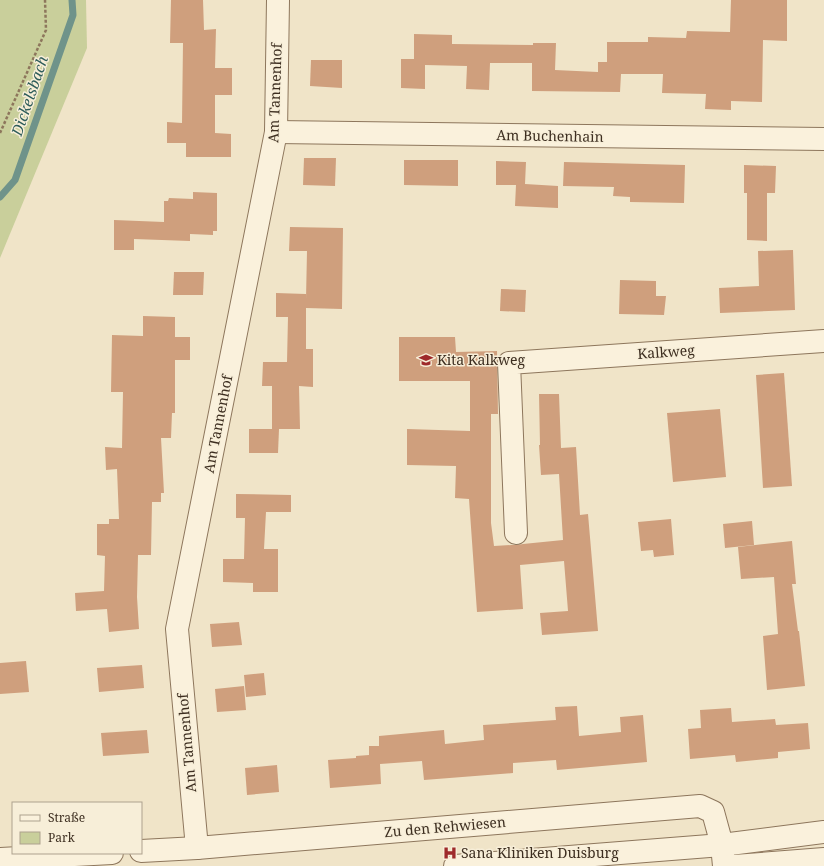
<svg xmlns="http://www.w3.org/2000/svg" width="824" height="866" font-family="'Noto Serif',serif">
	<rect width="100%" height="100%" fill="#f0e4c8"/>
	<polygon fill="#c9cf9b" points="0,0 86,0 87,48 0,258"/>
	<g fill="none" stroke-linecap="round" stroke-linejoin="round">
		<polyline stroke="#6f938a" stroke-width="7" points="0,197 15,180 73,15 72,0"/>
	</g>
	<g fill="#cf9f7d">
		<polygon points="171,0 203,0 204,30 216,29 215,68 232,68 232,95 215,95 215,133 231,134 231,157 186,157 186,143 167,143 167,122 182,123 183,43 170,43"/>
		<polygon points="731,0 787,0 787,41 763,40 762,102 731,101 731,110 705,109 706,94 662,93 663,74 621,74 620,92 532,91 532,63 490,63 489,90 466,89 467,66 425,65 425,89 401,88 401,59 414,59 414,34 452,35 452,44 533,45 533,43 556,43 555,70 598,72 598,62 607,62 607,42 648,42 648,37 686,38 687,31 730,32"/>
		<polygon points="311,60 342,60 342,88 310,86"/>
		<polygon points="304,158 336,158 335,186 303,185"/>
		<polygon points="404,160 458,160 458,186 404,185"/>
		<polygon points="496,161 526,162 525,184 558,186 558,208 515,206 516,185 496,185"/>
		<polygon points="564,162 685,165 684,203 630,202 630,197 613,196 614,187 563,186"/>
		<polygon points="744,165 776,166 775,193 767,193 767,241 747,240 747,193 744,193"/>
		<polygon points="193,192 217,193 217,231 213,231 213,235 190,234 190,241 134,239 134,250 114,250 114,220 164,222 164,201 168,201 169,198 193,199"/>
		<polygon points="290,227 343,228 342,309 306,308 306,349 313,349 313,387 299,386 300,429 272,429 272,386 262,386 263,362 287,362 288,317 276,317 276,293 306,294 306,299 307,251 289,251"/>
		<polygon points="793,250 795,310 720,313 719,288 759,286 758,251"/>
		<polygon points="174,272 204,272 203,295 173,295"/>
		<polygon points="620,280 656,281 656,296 666,296 664,315 619,314"/>
		<polygon points="501,289 526,290 525,312 500,311"/>
		<polygon points="143,316 175,317 175,337 190,337 190,360 175,360 175,413 172,413 171,438 161,438 164,493 161,493 161,502 152,502 151,555 138,555 137,597 139,629 109,632 107,609 76,611 75,593 104,591 105,556 97,555 97,524 109,524 109,519 119,519 117,469 106,470 105,447 122,448 123,392 111,392 112,335 143,336"/>
		<polygon points="399,337 455,337 456,352 497,351 498,414 491,414 491,523 494,546 512,545 517,545 523,544 563,540 559,474 541,475 539,445 540,445 539,394 559,394 561,448 576,447 580,515 588,514 598,631 542,635 540,613 568,611 564,561 520,565 523,609 477,612 469,499 455,498 456,466 407,465 407,429 470,431 470,381 399,381"/>
		<polygon points="784,373 792,486 763,488 756,375"/>
		<polygon points="720,409 726,477 673,482 667,413"/>
		<polygon points="249,429 279,429 278,453 249,453"/>
		<polygon points="236,494 291,495 291,512 266,512 264,549 278,549 278,592 253,592 253,583 223,582 223,559 244,559 245,518 236,518"/>
		<polygon points="671,519 674,555 654,557 653,550 641,551 638,522"/>
		<polygon points="752,521 754,545 725,548 723,524"/>
		<polygon points="792,541 796,584 792,584 798,631 799,631 805,686 767,690 763,636 778,634 774,577 741,579 738,547"/>
		<polygon points="239,622 242,645 212,647 210,624"/>
		<polygon points="26,661 29,692 0,694 0,663"/>
		<polygon points="142,665 144,688 99,692 97,668"/>
		<polygon points="264,673 266,695 246,697 244,675"/>
		<polygon points="244,686 246,710 217,712 215,689"/>
		<polygon points="577,706 579,736 621,732 620,717 643,715 647,762 557,770 556,760 513,763 513,773 424,780 422,761 380,764 381,784 330,788 328,760 356,758 356,756 369,755 369,746 379,746 379,736 444,730 445,744 484,740 483,725 556,720 555,707"/>
		<polygon points="731,708 732,722 775,719 776,725 808,723 810,749 778,752 778,758 736,762 735,755 690,759 688,729 701,728 700,710"/>
		<polygon points="147,730 149,753 103,756 101,733"/>
		<polygon points="277,765 279,792 247,795 245,768"/>
	</g>
	<g fill="none" stroke-linecap="round" stroke-linejoin="round">
		<defs>
			<g id="minor">
				<polyline points="276,132 824,139"/>
				<polyline points="516,533 509,363 824,341"/>
				<polyline points="197,848 177,629 276,132 278,0"/>
				<polyline points="141,851 197,848 700,806 713,812 722,845 724,866"/>
				<polyline points="0,859 112,853"/>
				<polyline points="455,866 722,845 824,832"/>
				<polyline points="735,866 824,859"/>
			</g>
		</defs>
		<use href="#minor" stroke="#8d765c" stroke-width="24"/>
		<polyline stroke="#8d765c" stroke-width="2.5" stroke-dasharray="3 2" stroke-linecap="butt" points="0,133 46,30 45,0"/>
		<use href="#minor" stroke="#faf1dc" stroke-width="22"/>
	</g>
	<defs>
		<symbol id="school-bare" viewBox="-9 -9 18 18"><path d="M0-5L7-2L0 1L-7-2ZM-4 1L0 2.5L4 1V4Q0 6-4 4Z" fill="#9e2a2b" stroke="#f7eed8" stroke-width="2.5" paint-order="stroke"/></symbol>
		<symbol id="hospital-bare" viewBox="-9 -9 18 18"><path d="M-5-5h3v3.5h4V-5h3V5h-3V1.5h-4V5h-3Z" fill="#9e2a2b" stroke="#f7eed8" stroke-width="2.5" paint-order="stroke"/></symbol>
	</defs>
	<g fill-rule="evenodd">
		<use href="#school-bare" x="416" y="350" width="20" height="20"/>
		<use href="#hospital-bare" x="440" y="843" width="20" height="20"/>
	</g>
	<g text-anchor="middle" stroke-width="3" stroke-linejoin="round" paint-order="stroke">
		<g font-size="14" fill="#3d2e20" stroke="#f7eed8">
			<text transform="translate(275 93) rotate(-88)" y="5">Am Tannenhof</text>
			<text transform="translate(550 136) rotate(1)" y="5">Am Buchenhain</text>
			<text transform="translate(666 352) rotate(-4)" y="5">Kalkweg</text>
			<text transform="translate(218 424) rotate(-79)" y="5">Am Tannenhof</text>
			<text transform="translate(187 743) rotate(-95)" y="5">Am Tannenhof</text>
			<text transform="translate(445 827) rotate(-5)" y="5">Zu den Rehwiesen</text>
		</g>
		<g font-size="14" fill="#3d2e20" stroke="#f7eed8" text-anchor="start">
			<text x="437" y="365">Kita Kalkweg</text>
			<text x="461" y="858">Sana Kliniken Duisburg</text>
		</g>
		<g font-size="15" font-style="italic" fill="#2f5d5a" stroke="#f7eed8">
			<text transform="translate(30 96) rotate(-71)" y="5">Dickelsbach</text>
		</g>
	</g>
	<rect x="12" y="802" width="130" height="52" fill="#f7eed8" stroke="#ada18e"/>
	<rect x="20" y="815" width="20" height="6" fill="#faf1dc" stroke="#ada18e"/>
	<text x="48" y="822" font-size="12" fill="#3d2e20">Straße</text>
	<rect x="20" y="832" width="20" height="12" fill="#c9cf9b" stroke="#ada18e"/>
	<text x="48" y="842" font-size="12" fill="#3d2e20">Park</text>
</svg>
